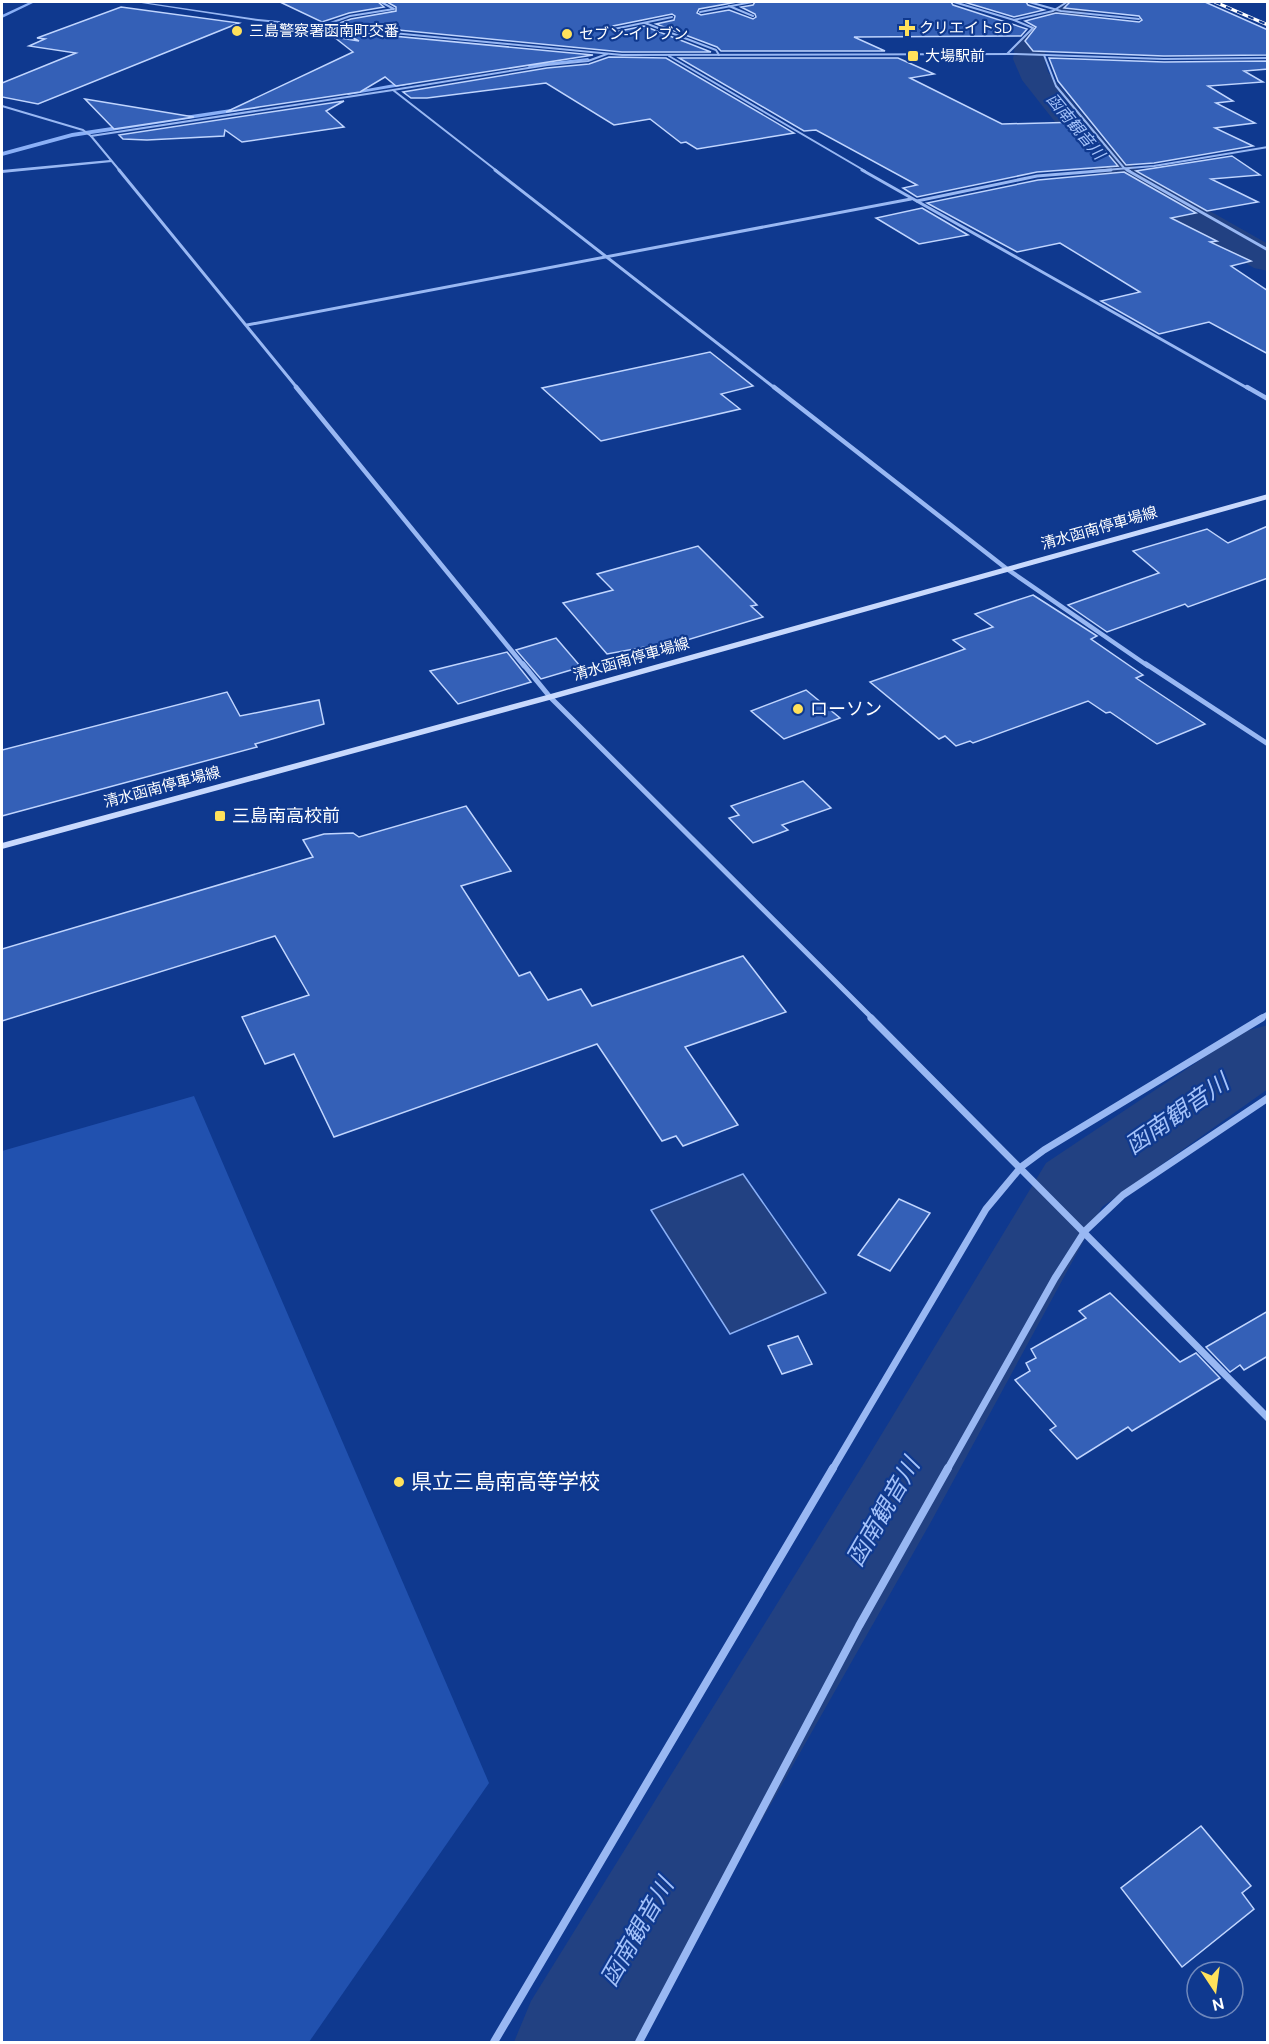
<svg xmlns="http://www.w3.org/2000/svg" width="1269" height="2044" font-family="Ubuntu,'Noto Sans JP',sans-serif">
	<rect width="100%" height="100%" fill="#0f398f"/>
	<polygon fill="#2151af" points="194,1096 489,1783 309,2042 2,2042 2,1151"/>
	<polygon fill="#224182" stroke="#8ab0f7" stroke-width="1.5" points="743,1174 826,1293 730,1334 651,1210"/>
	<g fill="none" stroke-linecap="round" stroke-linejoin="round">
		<g fill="#8ab0f7" fill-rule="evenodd">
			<polygon points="30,2 35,2 2,18 2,15"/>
			<polygon points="588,58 590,60 529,67 526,65"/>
			<polygon points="411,81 413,84 348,95 345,93"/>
			<polygon points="257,105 259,108 72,137 2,156 2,152 72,133"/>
		</g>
		<g fill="#224182" fill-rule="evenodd">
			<path d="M1064,2H1095C1076,29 1033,31 1048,72L1113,151L1141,172L1268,244V271L1254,268L1117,186L1089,165L1022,80L1013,59L1015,46L1038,20Z"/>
			<polygon points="1268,1025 1268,1089 1102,1207 932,1520 636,2042 514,2042 531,2001 866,1460 1046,1163 1242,1032"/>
		</g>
	</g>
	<g fill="#3460b7" stroke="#c0d5fe" stroke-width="1.5">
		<polygon points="280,2 378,2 384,7 349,13 322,22"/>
		<polygon points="387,2 737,2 699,9 697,13 701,15 729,10 753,19 756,17 755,14 741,7 753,5 755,2 951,2 953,5 1027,29 1021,36 854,37 885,51 721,51 717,47 656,24 674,20 675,16 672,14 613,26 611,30 615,32 644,26 711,52 622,52 337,24 351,19 396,11 396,7"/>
		<polygon points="964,2 1026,2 1028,5 1044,10 1014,17"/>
		<polygon points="1070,2 1205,2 1268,30 1268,55 1164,56 1033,51 1025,41 1036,27 1025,21 1056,13 1139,22 1142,20 1139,16 1064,8"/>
		<polygon points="121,7 239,23 38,104 2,97 2,83 76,53 29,46 45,39 37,38"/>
		<polygon points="340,31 593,55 396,86 385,77 360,92 226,112 353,52 334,37 359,41"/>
		<polygon points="609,57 666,58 794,133 697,149 686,142 681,143 650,119 614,125 546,83 427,98 411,98 403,92 547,68 589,64"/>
		<polygon points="679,58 898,58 934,74 910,78 1002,124 1081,122 1118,166 1037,172 917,197 903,188 917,185 816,130 804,131"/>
		<polygon points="1049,58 1164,62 1268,61 1268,69 1244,71 1263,82 1208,86 1233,101 1216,103 1255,123 1215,128 1253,146 1154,163 1126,165 1058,81"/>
		<polygon points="85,99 194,117 114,129"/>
		<polygon points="344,101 326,111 344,127 242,142 225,130 224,136 147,140 123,139 119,135"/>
		<polygon points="1232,156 1260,175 1211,179 1258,202 1207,211 1136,171"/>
		<polygon points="1124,172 1196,213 1171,218 1217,241 1210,242 1251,261 1231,266 1268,291 1268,354 1209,322 1159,334 1101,301 1140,292 1060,243 1017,252 927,203 1038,180"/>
		<polygon points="922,208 968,235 919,244 876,218"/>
		<polygon points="710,352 753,386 721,394 740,409 601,441 542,388"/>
		<polygon points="1268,526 1268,578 1188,607 1185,604 1107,632 1068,605 1159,573 1133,551 1207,529 1228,543"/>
		<polygon points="698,546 757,605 751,606 763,617 674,644 672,642 607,654 563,603 613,590 597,574"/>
		<polygon points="1033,595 1097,636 1091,639 1143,675 1136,678 1205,724 1157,744 1110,712 1106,713 1088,701 973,743 970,741 956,746 945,736 939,739 870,682 965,649 953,640 993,627 975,614"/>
		<polygon points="556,638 581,667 541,679 516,650"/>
		<polygon points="507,652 531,682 458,704 430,671"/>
		<polygon points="806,690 840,718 784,739 751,711"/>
		<polygon points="227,692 240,716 319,700 324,724 255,744 257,747 2,816 2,750"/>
		<polygon points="803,781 831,808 782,825 788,830 753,843 729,818 739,815 731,806"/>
		<polygon points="466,806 511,871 461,886 519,976 530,972 548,1000 581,989 592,1006 743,956 786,1012 685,1047 738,1125 683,1146 676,1136 662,1141 597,1044 334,1137 294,1054 265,1064 242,1017 309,995 275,936 2,1021 2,949 313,857 303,840 324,834 353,833 359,837"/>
		<polygon points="899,1199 930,1213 890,1271 858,1255"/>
		<polygon points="1110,1293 1180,1362 1196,1353 1220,1378 1132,1431 1128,1427 1077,1459 1050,1430 1056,1426 1015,1380 1030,1371 1026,1363 1036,1358 1031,1349 1086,1318 1079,1311"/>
		<polygon points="1268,1311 1268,1356 1244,1370 1240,1365 1230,1372 1206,1347"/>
		<polygon points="798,1336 812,1364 782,1374 768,1346"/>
		<polygon points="1201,1826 1251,1886 1242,1893 1254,1909 1182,1967 1121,1888"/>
	</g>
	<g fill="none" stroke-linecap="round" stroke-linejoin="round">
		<g stroke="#99b8f3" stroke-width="2">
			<polyline points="954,2 1014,20"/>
			<polyline points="1029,2 1061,11 1139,19"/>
			<polyline points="729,6 753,16"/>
			<polyline points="700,12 752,2"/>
			<polyline points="645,23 716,50 719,55"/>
			<polyline points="322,26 350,16 394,9 381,2"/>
			<polyline points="614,29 672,17"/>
			<polyline points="1007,54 1033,28 1014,20 1053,11 1067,2"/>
			<polyline points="1044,55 1056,86 1124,168 1130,171"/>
			<polyline points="669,56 865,171"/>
			<polyline points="2,106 83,130 91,136 120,171"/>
			<polyline points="91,136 393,90"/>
			<polyline points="497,171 393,90 547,65 588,61 607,54"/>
			<polyline points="1093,171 1154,166 1268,147"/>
		</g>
		<g stroke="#99b8f3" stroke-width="3">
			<polyline points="119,170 298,389"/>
			<polyline points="495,170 776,389"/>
			<polyline points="862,170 1249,389"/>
			<polyline points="1127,170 1268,250"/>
			<polyline points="917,201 1037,176 1111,170"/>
			<polyline points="247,325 911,199"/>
		</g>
		<g stroke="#99b8f3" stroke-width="4.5">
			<polyline points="296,387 524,666"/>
			<polyline points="774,387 1007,569 1148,666"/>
			<polyline points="1247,387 1268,399"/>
		</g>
		<g stroke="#99b8f3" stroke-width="5">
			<polyline points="523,664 550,697 873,1019"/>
			<polyline points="1146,664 1268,744"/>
			<polyline points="1259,1019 1268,1014"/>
		</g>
		<g stroke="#99b8f3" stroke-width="7">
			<polyline points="871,1018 1268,1418"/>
			<polyline points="832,1470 986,1209 1021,1167 1044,1150 1262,1018"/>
			<polyline points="947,1470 1055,1278 1085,1231 1123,1195 1268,1098"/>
		</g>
		<g stroke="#99b8f3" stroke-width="8">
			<polyline points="494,2042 833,1468"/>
			<polyline points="639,2042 859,1626 948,1468"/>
		</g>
		<g fill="#99b8f3" fill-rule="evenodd">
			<polygon points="135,2 142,2 258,19 622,54 1015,53 1164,58 1268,57 1268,59 1164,60 1015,55 622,56 258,21"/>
			<polygon points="110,160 112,162 2,173 2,170"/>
		</g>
		<polygon fill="#c8d9fd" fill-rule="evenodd" points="1268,494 1268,499 553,699 2,849 2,843 547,695"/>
		<defs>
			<polyline id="rail" points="1215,2 1268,25"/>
		</defs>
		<use href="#rail" stroke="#fff" stroke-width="3"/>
		<use href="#rail" stroke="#0f398f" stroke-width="2" stroke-dasharray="6" stroke-linecap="butt"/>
	</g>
	<g fill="#ffe15b" stroke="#0f398f" stroke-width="2">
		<path d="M904 19h6v6h6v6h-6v6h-6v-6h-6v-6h6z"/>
		<circle cx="237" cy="31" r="6"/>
		<circle cx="567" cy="34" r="6"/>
		<rect x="907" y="50" width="12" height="12" rx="3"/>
		<circle cx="798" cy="709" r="6"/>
		<rect x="214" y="810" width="12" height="12" rx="3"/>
		<circle cx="399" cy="1482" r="6"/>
	</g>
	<g text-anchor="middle" stroke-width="4.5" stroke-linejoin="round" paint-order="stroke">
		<g font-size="15" fill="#fff" stroke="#0f398f" text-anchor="start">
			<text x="919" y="33">クリエイトSD</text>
			<text x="249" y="36">三島警察署函南町交番</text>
			<text x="579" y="39">セブン-イレブン</text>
			<text x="925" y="61">大場駅前</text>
		</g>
		<g font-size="15" fill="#fff" stroke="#0f398f">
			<text transform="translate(1099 528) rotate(-16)" y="5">清水函南停車場線</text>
			<text transform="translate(631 659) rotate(-16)" y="5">清水函南停車場線</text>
			<text transform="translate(162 787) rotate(-15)" y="5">清水函南停車場線</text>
		</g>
		<g font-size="16" font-style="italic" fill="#a4c2fa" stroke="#0f398f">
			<text transform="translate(1076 126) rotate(50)" y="6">函南観音川</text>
		</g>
		<g font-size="18" fill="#fff" stroke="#0f398f" text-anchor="start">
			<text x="810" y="715">ローソン</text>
			<text x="232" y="822">三島南高校前</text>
		</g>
		<g font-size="21" fill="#fff" stroke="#0f398f" text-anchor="start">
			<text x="411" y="1489">県立三島南高等学校</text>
		</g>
		<g font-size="24" font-style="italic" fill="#a4c2fa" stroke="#0f398f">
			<text transform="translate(1177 1114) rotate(-35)" y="8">函南観音川</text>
			<text transform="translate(883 1512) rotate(-60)" y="8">函南観音川</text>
			<text transform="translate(637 1932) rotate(-60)" y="8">函南観音川</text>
		</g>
	</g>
	<rect width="1269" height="2044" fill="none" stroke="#ffffff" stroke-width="6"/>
	<g transform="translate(1215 1990) rotate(167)"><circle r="28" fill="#0f398f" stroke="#6f88bc" stroke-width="1.5"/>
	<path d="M0-4.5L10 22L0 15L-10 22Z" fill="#ffe15b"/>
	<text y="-9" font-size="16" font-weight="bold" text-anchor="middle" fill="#ffffff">N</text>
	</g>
</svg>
